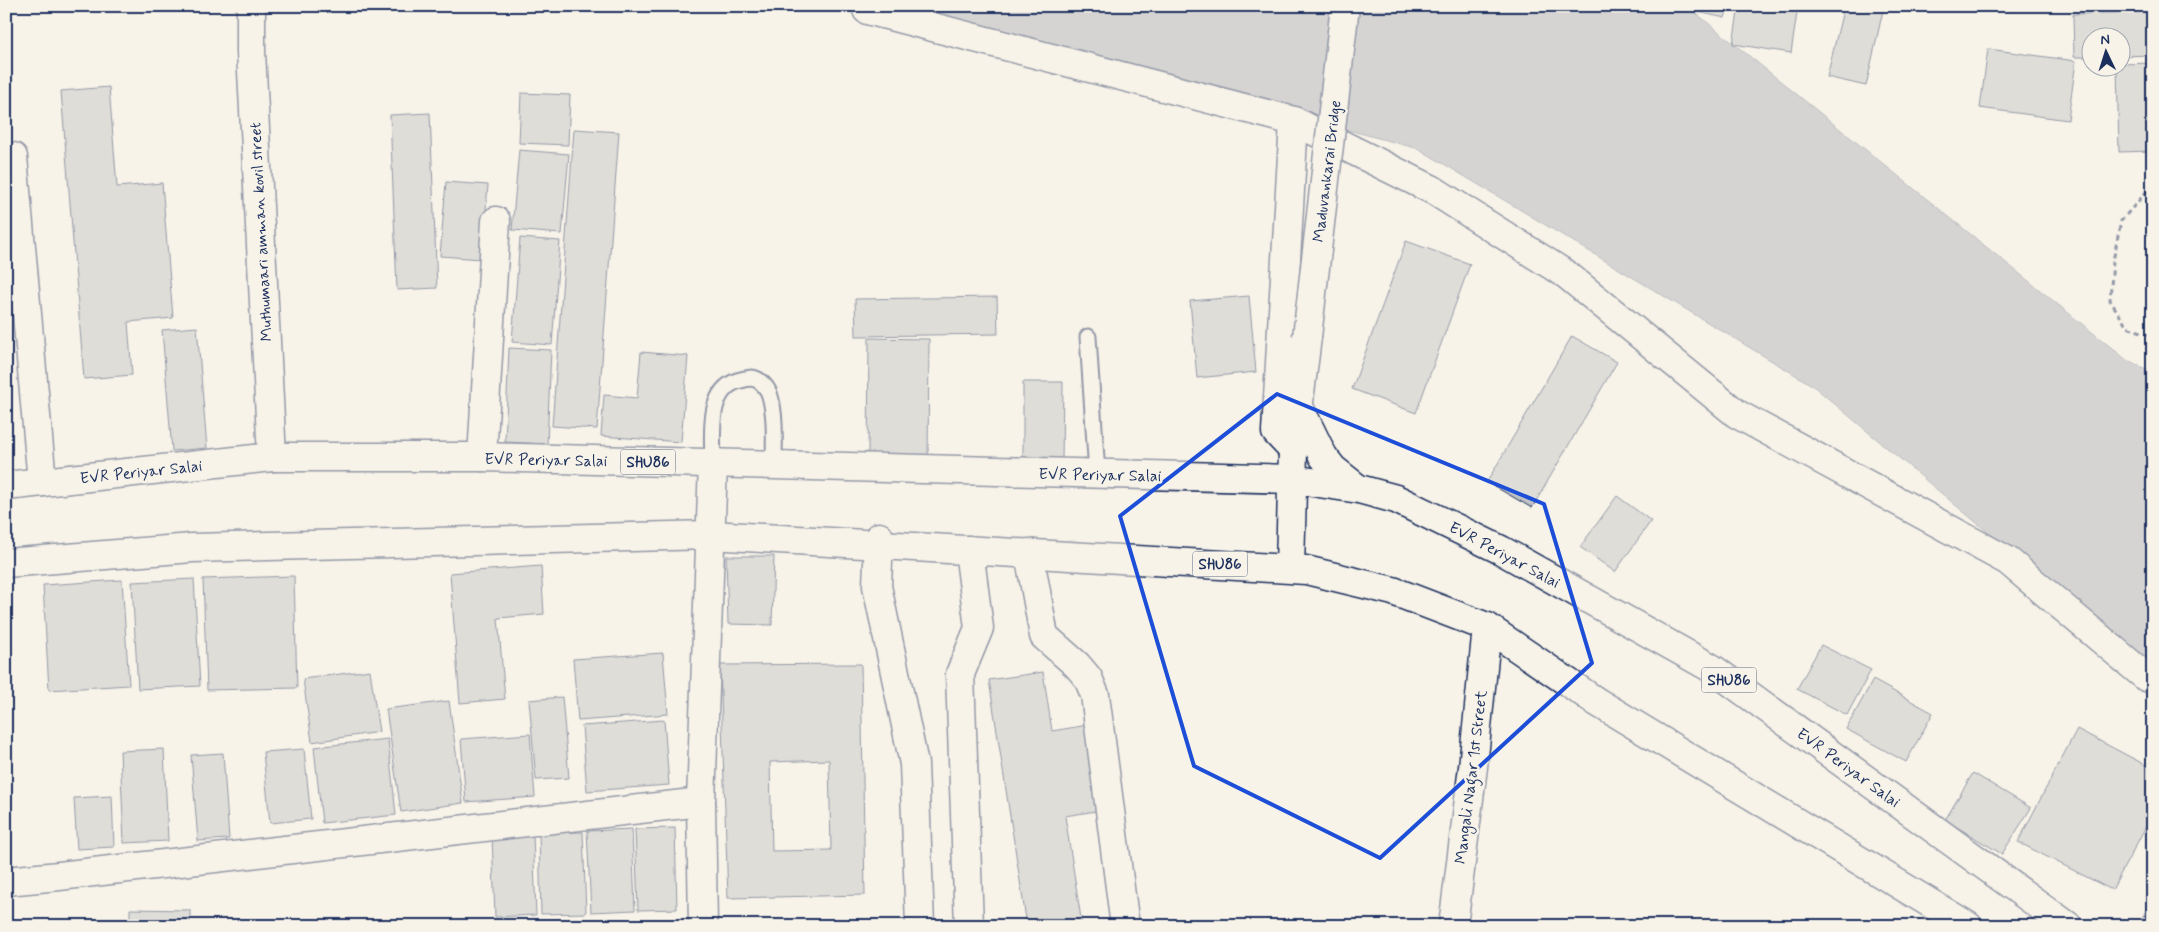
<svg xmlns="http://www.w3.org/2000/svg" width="2159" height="932" font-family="Mynerve,sans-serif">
	<rect width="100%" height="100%" fill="#f7f3e8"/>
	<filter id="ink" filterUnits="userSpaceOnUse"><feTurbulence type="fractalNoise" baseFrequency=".02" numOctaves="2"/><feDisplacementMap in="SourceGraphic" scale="10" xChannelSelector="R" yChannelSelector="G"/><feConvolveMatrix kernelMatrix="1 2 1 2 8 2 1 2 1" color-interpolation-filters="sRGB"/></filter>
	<g filter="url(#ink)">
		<polygon fill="#acb0b9" stroke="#727c95" points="886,6 1687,6 2128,361 2153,372 2153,660 2131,652 1812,385 1419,149"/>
		<g fill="#c0c3c5" stroke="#1b2f5e" fill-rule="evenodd">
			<polygon points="1694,6 1728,6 1725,18 1693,11"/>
			<polygon points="1739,6 1798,6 1791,53 1733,44"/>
			<polygon points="1844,6 1884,6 1866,86 1827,77"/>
			<polygon points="2006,6 2074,6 2006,10"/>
			<polygon points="2153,12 2153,55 2122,56 2122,38 2092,38 2092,57 2074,57 2073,14"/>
			<polygon points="1988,49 2076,61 2068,120 1980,108"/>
			<polygon points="2153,63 2153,151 2119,152 2117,68 2122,68 2122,64"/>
			<polygon points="109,87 117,187 162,183 173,318 128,322 132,375 84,379 61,91"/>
			<polygon points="521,93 570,95 568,145 519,143"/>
			<polygon points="430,113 437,288 397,290 390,115"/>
			<polygon points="574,129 619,132 597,429 552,426"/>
			<polygon points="519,150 569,154 562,234 512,230"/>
			<polygon points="446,182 488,185 482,259 440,256"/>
			<polygon points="520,238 560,241 552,345 512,342"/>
			<polygon points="1406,241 1470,264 1416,413 1352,389"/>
			<polygon points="1249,296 1256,372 1197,378 1190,301"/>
			<polygon points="997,297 998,334 856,336 855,299"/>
			<polygon points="197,327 207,448 172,451 162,330"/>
			<polygon points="1572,336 1617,362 1532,508 1487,482"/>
			<polygon points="869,338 929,339 928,460 868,459"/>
			<polygon points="509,348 551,350 547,444 505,442"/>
			<polygon points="641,352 688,356 681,442 601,436 604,395 637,398"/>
			<polygon points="1023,382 1063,382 1062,463 1023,464"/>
			<polygon points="1617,496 1651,521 1615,572 1580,547"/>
			<polygon points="726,556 774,556 772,625 728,624"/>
			<polygon points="541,566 544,614 498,618 505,699 460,703 450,573"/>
			<polygon points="294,576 297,688 207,690 203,579"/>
			<polygon points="194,579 200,686 138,689 132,582"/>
			<polygon points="122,580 129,685 49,690 43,585"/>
			<polygon points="6,595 9,595 12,649 6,649"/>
			<polygon points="1821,645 1871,670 1847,715 1797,689"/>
			<polygon points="663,653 668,714 578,721 573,659"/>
			<path d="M861,664L865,895L728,898L720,665ZM829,760L831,850L772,851L770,762Z"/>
			<polygon points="370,670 379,732 312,742 303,679"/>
			<polygon points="1043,672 1052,731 1088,725 1097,784 1092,784 1096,811 1065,816 1082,925 1078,926 1027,926 989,680"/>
			<polygon points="1873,680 1933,713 1906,762 1846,729"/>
			<polygon points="562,697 569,778 536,780 529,700"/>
			<polygon points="449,701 463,803 401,812 386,709"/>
			<polygon points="664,720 669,785 587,791 582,726"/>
			<polygon points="2077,729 2153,769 2153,813 2112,890 2018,842"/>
			<polygon points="530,734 535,797 466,802 461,739"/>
			<polygon points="388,739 396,815 322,823 314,747"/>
			<polygon points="164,749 168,841 124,843 120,751"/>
			<polygon points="304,749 311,819 270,823 263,752"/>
			<polygon points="223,753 229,839 198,841 191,755"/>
			<polygon points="1973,773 2031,808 2002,854 1945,820"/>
			<polygon points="112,796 114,847 77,849 74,798"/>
			<polygon points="675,828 677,909 638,910 635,829"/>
			<polygon points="632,829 635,910 591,912 587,831"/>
			<polygon points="583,832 586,913 541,914 539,833"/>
			<polygon points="533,833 536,915 495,917 492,835"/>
			<polygon points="2153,897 2153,926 2146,926 2140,922"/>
			<polygon points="130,909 190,910 190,926 130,926"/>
			<polygon points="652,920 652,926 545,926"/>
		</g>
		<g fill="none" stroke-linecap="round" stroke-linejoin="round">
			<defs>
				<g id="service">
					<polyline points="1088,337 1097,474"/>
					<path d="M713,463C713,437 706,392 737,381C741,380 748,378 752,378C760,379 768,388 770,396C776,417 774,443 774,465"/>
				</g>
				<g id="minor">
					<polyline points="251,6 251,52 272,457"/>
					<polyline points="867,10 1294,121 1276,432 1293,450"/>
					<polyline points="1294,121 1433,190 1567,275 1737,414 2008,561 2146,677 2153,679"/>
					<polyline points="13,157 42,482"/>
					<polyline points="482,457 496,221"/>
					<polyline points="879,537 877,586 914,764 920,926"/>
					<polyline points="969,550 979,628 960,674 969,926"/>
					<polyline points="1029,553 1044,636 1077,665 1088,678 1095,695 1125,926"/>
					<polyline points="6,881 59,876 701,802"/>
					<polyline points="703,926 701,802 713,463"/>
					<polyline points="1453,926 1473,767 1487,627"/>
				</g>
				<polyline id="tertiary" points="1290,568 1293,450 1307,337"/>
				<g id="primary">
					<polyline points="1298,405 1323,456 1333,469 1357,488"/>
					<polyline points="6,486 272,457 482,457 1292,479 1359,489 1396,499 1501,550 1713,669 2068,926"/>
					<polyline points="6,563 192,548 711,535 1306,570 1393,591 1487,627 1597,702 1968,926"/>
				</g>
			</defs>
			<use href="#service" stroke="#1b2f5e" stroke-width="19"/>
			<use href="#minor" stroke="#1b2f5e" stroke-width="31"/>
			<use href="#tertiary" stroke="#1b2f5e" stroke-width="31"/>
			<use href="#primary" stroke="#1b2f5e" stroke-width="31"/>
			<polyline stroke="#1b2f5e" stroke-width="3" stroke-dasharray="5 4" stroke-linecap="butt" points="2153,184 2121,221 2113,261 2110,300 2127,327 2153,336"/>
			<use href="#service" stroke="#f7f3e8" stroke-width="15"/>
			<use href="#minor" stroke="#f7f3e8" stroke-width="28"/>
			<use href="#tertiary" stroke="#f7f3e8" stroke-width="28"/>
			<use href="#primary" stroke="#f7f3e8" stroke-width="28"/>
			<defs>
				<polyline id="tertiary-bridge" points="1307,337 1345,6"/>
			</defs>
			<use href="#tertiary-bridge" stroke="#1b2f5e" stroke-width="31" stroke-linecap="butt"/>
			<use href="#tertiary-bridge" stroke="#f7f3e8" stroke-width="28"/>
		</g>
	</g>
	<path d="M0 0H2159V932H0ZM1277,394L1544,504L1592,663L1380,858L1194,766L1120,516Z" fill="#f7f3e8" fill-opacity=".55" fill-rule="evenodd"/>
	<path fill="none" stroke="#1d4ed8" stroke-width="4" stroke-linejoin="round" d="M1277,394L1544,504L1592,663L1380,858L1194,766L1120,516Z"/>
	<g text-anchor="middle" stroke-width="5" stroke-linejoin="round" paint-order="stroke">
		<g fill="#f7f3e8" stroke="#5d6a87" stroke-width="1">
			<rect x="620.5" y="449.5" width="55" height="25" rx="4"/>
			<rect x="1192.5" y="551.5" width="55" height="25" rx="4"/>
			<rect x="1701.5" y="667.5" width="55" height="25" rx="4"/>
		</g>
		<g font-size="15" font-weight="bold" fill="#1b2f5e">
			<text x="648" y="467">SHU86</text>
			<text x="1220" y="569">SHU86</text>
			<text x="1729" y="685">SHU86</text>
		</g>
		<g font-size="16" fill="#1b2f5e" stroke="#f7f3e8">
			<text transform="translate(1326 171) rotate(-83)" y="6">Maduvankarai Bridge</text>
			<text transform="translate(260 232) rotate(-93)" y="6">Muthumaari amman kovil street</text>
			<text transform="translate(546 459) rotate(1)" y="6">EVR Periyar Salai</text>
			<text transform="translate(141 471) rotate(-6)" y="6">EVR Periyar Salai</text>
			<text transform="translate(1100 474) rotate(1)" y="6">EVR Periyar Salai</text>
			<text transform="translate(1505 554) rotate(28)" y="6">EVR Periyar Salai</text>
			<text transform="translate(1849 767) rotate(36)" y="6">EVR Periyar Salai</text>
			<text transform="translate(1470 777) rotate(-83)" y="6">Mangali Nagar 1st Street</text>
		</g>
	</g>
	<rect width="2159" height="932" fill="none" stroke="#f7f3e8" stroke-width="25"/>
	<rect x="12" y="12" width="2134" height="907" fill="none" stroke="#1b2f5e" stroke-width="2" filter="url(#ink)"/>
	<g transform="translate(2106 52) rotate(356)"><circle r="24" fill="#f7f3e8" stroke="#9fa5b1"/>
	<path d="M0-4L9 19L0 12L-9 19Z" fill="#1b2f5e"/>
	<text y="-8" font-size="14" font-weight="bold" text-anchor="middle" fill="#1b2f5e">N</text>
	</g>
</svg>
